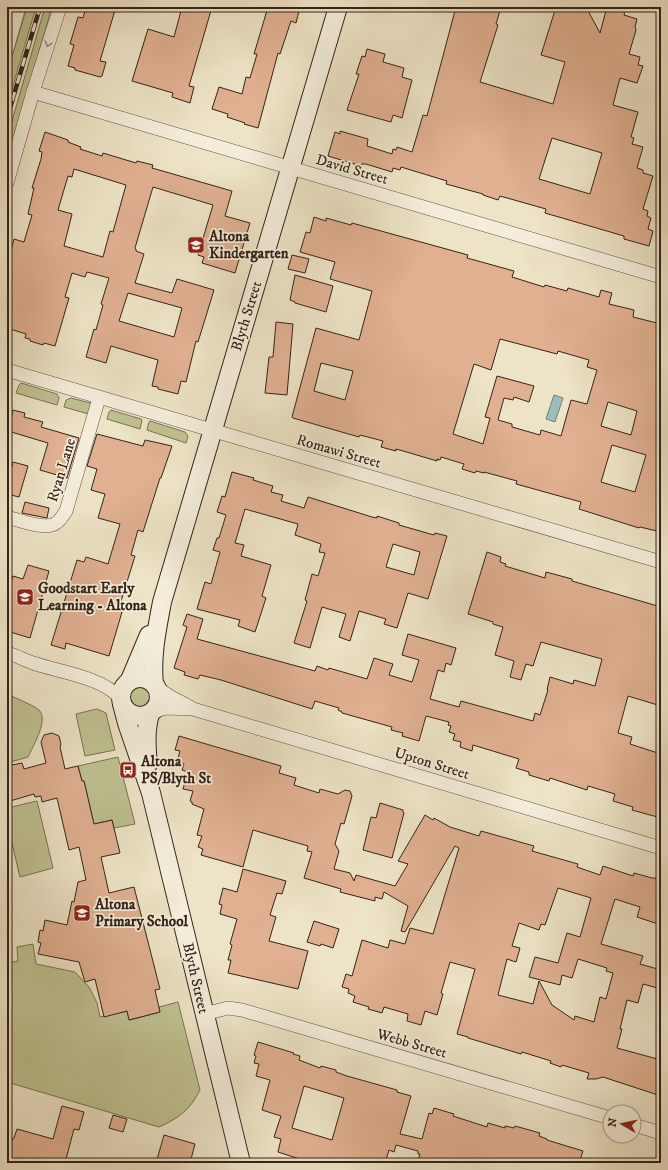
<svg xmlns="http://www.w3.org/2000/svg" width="668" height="1170" font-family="'IM FELL DW Pica',serif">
	<rect width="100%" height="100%" fill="#ede3c6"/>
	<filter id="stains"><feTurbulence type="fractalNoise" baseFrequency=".005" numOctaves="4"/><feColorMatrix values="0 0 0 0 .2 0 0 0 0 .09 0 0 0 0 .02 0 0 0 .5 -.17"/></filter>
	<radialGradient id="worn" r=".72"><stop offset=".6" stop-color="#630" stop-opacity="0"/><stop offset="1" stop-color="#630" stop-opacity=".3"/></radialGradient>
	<g fill="#bfc191" stroke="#7a7256">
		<polygon points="27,7 36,7 7,106 7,73"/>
		<polygon points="45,7 52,7 7,160 7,138"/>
		<polygon points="21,383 57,394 59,398 57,405 16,393 19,385"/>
		<polygon points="71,398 94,404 92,415 64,407 66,400"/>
		<polygon points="111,410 141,419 142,420 140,429 107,419 109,412"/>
		<polygon points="150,421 185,432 188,436 186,443 147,430 149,422"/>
		<circle cx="140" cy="697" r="10"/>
		<path d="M7,694C13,697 35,706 39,710C49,720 33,746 28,757L7,763Z"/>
		<polygon points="97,709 106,713 115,750 85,756 76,714"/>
		<polygon points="118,757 135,824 114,828 112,820 98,823 95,828 84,781 82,781 78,766"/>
		<polygon points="37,801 53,868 20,877 7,822 7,808"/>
		<path d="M33,944L36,964L75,972L89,987L97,1003L100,1017L127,1011L130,1020L160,1012L159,1007L178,1002L200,1090C190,1110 179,1118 159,1127L7,1082V963L18,961L17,947Z"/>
	</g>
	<polygon fill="#9bbdbc" stroke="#727f7b" points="554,395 563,398 555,422 546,419"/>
	<g fill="#e0b091" stroke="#34231a" fill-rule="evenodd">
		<polygon points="86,7 106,7 115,10 100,61 106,62 102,76 100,77 75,70 75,68 68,66 74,45 70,44 78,17 83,18"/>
		<polygon points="182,7 212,7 189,86 194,87 190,103 172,97 173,93 132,81 148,29 174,37"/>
		<polygon points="268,7 300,7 296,23 291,21 280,54 278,53 258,128 244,124 245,123 227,117 228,114 212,109 219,87 242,94 246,77 250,78 257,54 254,54"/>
		<path d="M456,7H501L496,24L498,25L480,82L553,104L565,62L541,55L556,7H586L600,33L607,7L625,11L624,15L637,19L635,27L636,30L629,54L640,57L638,65L643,66L637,83L620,78L613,105L638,112L631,137L634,138L632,144L643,147L637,168L643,170V173L653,176L643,209L648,211L647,216L651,218L648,229L653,231L649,246L624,239V236L545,213L546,209L500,196L498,200L483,195V194L446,184L447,181L401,167L400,170L393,168L392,172L366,164H362L361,166L328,156L335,132L340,134V131L368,139L367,146L392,154L393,149L396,150L397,147L412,152L423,115L427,116ZM552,138L602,153L590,194L539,179Z"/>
		<polygon points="367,49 385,54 383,62 404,68 402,77 412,80 402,118 393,115 391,122 347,110 359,74 356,74 362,56 365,57"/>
		<path d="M45,132L68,140V142L81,147L80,149L102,156L103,153L136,163L137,161L153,165L152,168L232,191L225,216L250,223L235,273L202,263L204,257L198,255L213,205L153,187L135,248L136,249V251L144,254L135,283L172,293L177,279L214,290L198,342L196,341L186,382L181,381L178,394L158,389V387L152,386L158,360L111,346L106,363L86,357L94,329L96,330L103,305L101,304L109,278L87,272L85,277L72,273L65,297L69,298L55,346L44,343L43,345L30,341V339L25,338L26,334L7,328V265L14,239L24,242L32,215L28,214L34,188H32L41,159L42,152L39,151ZM74,169L126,185L113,232L110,231L103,257L64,246L72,214L58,210L68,176L72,177ZM128,293L182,308L174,337L119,321Z"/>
		<path d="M314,217L326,221V218L351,225L352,223L468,255L467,258L514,271L512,277L544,287L545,285L567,291L568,288L599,297L601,290L612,293L609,304L634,310L633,317L661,324V532L640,527L639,528L579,509L581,502L516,484L517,481L484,472V473L476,471L475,473L462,469L464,464L441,457L440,460L437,459V461L410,453L396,449V451L381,447L383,441L360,435L359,437L293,418L292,417L316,328L359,340L372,291L330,279L335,262L300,252L306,232L310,233ZM500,339L557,354L558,351L589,360L587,367L597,370L587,404L571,400L561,436L541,430L540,435L512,427V424L498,420L504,398L513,400L514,397L529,402L534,386L497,376L485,417L490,418L483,444L453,434L474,364L491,370ZM321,363L353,371L345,400L314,391ZM608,402L637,411L631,435L601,426ZM612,445L646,455L635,492L601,482Z"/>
		<polygon points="292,255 309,259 305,273 288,269"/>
		<polygon points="295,275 333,286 326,312 295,303 295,302 290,300"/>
		<polygon points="276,322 293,324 287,395 265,393 269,357 273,357"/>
		<polygon points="13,410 25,413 24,417 43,422 41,427 79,438 67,478 40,470 48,443 8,431"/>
		<polygon points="97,434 143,446 145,440 172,446 161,478 160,478 143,532 138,530 131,555 135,556 118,611 122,612 109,656 66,643 65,649 51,645 77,560 84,562 86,557 108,564 120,524 98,518 105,494 91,490 97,469 87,466"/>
		<polygon points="13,462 28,466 19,497 7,494 7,472 10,473"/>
		<path d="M232,472L254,478L253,480L273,486L271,492L283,495L281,501L304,508L308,497L372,517L377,518V516L399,523V525L434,535L435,533L447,536L428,599L408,593L397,628L384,624L386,619L359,611L350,641L339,637L346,614L322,607L310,648L294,643L307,601L305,600L312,574L318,576L325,553L319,552L321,544L295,535L298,524L245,509L235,543L244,545L241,556L271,565L262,596L266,598L255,632L238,626L240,620L197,609L205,582L211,584L220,552L213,550L217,538H219L226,515L217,512L222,496L225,497ZM393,544L420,552L414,575L386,567Z"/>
		<polygon points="25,502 49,508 47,518 22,513"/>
		<polygon points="487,552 501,557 500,562 506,564 505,566 545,578 546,572 572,579 572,581 661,607 661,706 628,696 618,733 632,737 630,744 661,754 661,818 632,810 633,807 613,801 615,794 588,786 587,790 550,778 549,781 529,775 529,772 516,768 519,759 473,745 472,751 460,747 461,742 453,740 455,734 449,732 451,726 448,725 449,722 426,716 419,741 402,736 403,733 391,730 392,727 342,713 342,712 338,710 339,708 315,701 312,709 221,680 200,675 198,679 184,675 185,672 174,668 187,627 183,625 187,614 203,619 197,639 315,671 317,666 328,670 329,668 367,679 374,658 393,664 389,675 412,682 419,660 402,655 408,634 456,648 451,665 446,663 444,672 438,670 430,699 459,707 461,701 533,721 535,713 540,715 548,690 547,690 550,677 573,684 574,680 595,686 602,659 541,642 533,666 526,664 521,680 510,677 514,661 495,655 503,627 493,624 493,622 468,614"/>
		<polygon points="28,565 49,571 30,638 7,631 7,595 13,576 23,579"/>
		<polygon points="52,733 59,736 61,744 60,747 65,769 78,766 82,781 84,781 94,824 112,820 120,853 101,857 109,893 134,887 160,989 155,990 160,1012 129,1020 127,1011 104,1017 95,979 85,982 79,962 38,954 41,943 38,942 40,930 43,931 45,920 67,925 72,901 74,902 78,882 86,880 79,847 69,850 57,798 42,802 41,796 35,797 34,794 10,801 7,790 7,766 22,763 24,769 46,763 41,742 44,735"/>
		<path d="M179,736L281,766L279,773L296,778L294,785L319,793L320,789L338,794L345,790L350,791L352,796L344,824L341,823L335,844L339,851L334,869L350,873L354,881L356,875L395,886L408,864L398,861L425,815L433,820L434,818L450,827L479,836L481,831L534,846L532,851L578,864L577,867L600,875L603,866L633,876L634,873L652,878H655L661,882V915L658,924L637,917L640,907L615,899L601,944L643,956L640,964L661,970V989L643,984L638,1003L627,1000L620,1029H622L617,1048L661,1060V1096L603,1077L596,1079H587L589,1073L562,1065L561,1067L550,1063L551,1061L522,1052L521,1054L468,1038V1037L457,1034L475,969L450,962L441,993L443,994L437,1015L425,1011L421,1025L407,1021L408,1014L384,1007L382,1013L368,1009L369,1007L353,1002L355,996L348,993L349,989L342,987L346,974L352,976L362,940L388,948L390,940L405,944L410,928L433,934L459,848L455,846L405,932L401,931L408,906L384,892L382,899L375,897V901L340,892L341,889L304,878L312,852L307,851L308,846L253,830L243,867L201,855L203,849L198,847L202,836L197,835L204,809L192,804V802L190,801L193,791L183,789L188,772L182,770L184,764L177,762L180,751L175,750ZM558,888L591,898L580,937L567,933L558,963L535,957L529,977L560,985L562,975L572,978L578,959L607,968L606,971L613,973L606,999L600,997L594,1022L575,1016L574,1020L552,1005L539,981L533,1004L498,995L507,959L516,962L520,948L512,946L519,923L539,930L541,924L545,925Z"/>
		<polygon points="380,803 403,810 403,812 404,813 392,858 363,850 371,817 376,818"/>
		<polygon points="243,869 286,881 282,894 277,893 270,915 276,917 269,941 308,951 298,989 228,973 231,960 228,960 232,945 230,944 237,919 220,914 222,905 219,904 223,888 237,892"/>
		<polygon points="314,921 339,929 333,948 321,944 320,946 307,942"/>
		<path d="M258,1042L294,1053L293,1054L300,1056L299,1060L320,1068L321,1066L336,1070V1072L347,1076L397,1090V1092L411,1096L400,1134L422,1139L429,1113L432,1114L434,1108L454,1114L453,1116L487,1127L488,1123L505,1128V1126L514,1128L515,1126L540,1133L539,1136L547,1139V1140L583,1151L579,1163H417L420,1154H418V1151L396,1145L394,1152L389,1150L385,1163H305L306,1161L278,1152L281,1139L274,1137L281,1116L262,1110L270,1080L256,1076L259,1064L254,1063L256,1056L254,1055ZM304,1086L344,1098L332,1140L292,1128Z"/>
		<polygon points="62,1106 84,1112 79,1130 74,1129 65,1163 7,1163 7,1156 13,1138 14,1138 17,1129 53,1139"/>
		<polygon points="113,1115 127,1119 123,1132 109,1128"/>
		<polygon points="164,1135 195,1144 190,1163 156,1163"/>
	</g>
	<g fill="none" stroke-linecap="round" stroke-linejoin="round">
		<defs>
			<g id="street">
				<polyline points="7,49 19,7"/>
				<polyline points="33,92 661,277"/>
				<polyline points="7,183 33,92 60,7"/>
				<polyline points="7,370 661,562"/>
				<path d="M7,517C19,520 46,531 56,523C61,520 63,515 66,511L99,398"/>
				<path d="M7,653C16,655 24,660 33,663C59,672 102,677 120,698"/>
				<polyline points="157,688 171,697 190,707"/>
				<polyline points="152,712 166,708 193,709 661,848"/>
				<polyline points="204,1014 228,1008 242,1010 610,1118"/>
				<polyline points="634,1125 661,1133"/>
			</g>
			<g id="secondary">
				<circle cx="140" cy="697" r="19"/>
				<polyline points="130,680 149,635"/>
				<path d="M154,684C151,656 157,629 162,602L338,7"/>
				<polyline points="122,704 127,723 151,793 241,1163"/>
				<path d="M148,764C146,747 145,730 150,714"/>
			</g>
		</defs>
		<use href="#street" stroke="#625345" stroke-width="14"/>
		<use href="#secondary" stroke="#34231a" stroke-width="20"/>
		<use href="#street" stroke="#f3edda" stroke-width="13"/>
		<use href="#secondary" stroke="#f3edda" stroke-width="18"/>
		<defs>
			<polyline id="rail" points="7,118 40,7"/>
		</defs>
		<use href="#rail" stroke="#34231a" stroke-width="4.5"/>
		<use href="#rail" stroke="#f3edda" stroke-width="3" stroke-dasharray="9" stroke-linecap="butt"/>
	</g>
	<defs><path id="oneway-chevron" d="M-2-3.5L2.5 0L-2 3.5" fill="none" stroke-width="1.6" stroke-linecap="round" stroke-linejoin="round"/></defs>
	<use stroke="#9d9284" href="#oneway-chevron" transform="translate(48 44) rotate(107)"/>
	<defs>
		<symbol id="school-square" viewBox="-11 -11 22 22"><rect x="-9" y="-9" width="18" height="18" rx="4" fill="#8f2418" stroke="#f3edda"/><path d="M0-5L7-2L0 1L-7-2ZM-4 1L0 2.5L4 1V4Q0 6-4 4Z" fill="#fff"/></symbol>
		<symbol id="bus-square" viewBox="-11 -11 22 22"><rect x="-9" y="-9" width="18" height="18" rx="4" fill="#8f2418" stroke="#f3edda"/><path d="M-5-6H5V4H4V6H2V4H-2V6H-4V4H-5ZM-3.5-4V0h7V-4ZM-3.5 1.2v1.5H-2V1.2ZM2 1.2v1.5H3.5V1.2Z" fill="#fff"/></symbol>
	</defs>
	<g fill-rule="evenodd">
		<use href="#school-square" x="186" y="235" width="20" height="20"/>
		<use href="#school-square" x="15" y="587" width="20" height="20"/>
		<use href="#bus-square" x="118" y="760" width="20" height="20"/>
		<use href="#school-square" x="72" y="903" width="20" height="20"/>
	</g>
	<g text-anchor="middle" stroke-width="3.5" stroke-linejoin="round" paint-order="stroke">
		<g font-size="15" fill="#34231a" stroke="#f3edda">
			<text transform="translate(352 169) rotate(16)" y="5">David Street</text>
			<text transform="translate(246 316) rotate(-73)" y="5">Blyth Street</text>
			<text transform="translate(339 451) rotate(16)" y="5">Romawi Street</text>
			<text transform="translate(61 470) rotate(-73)" y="5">Ryan Lane</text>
			<text transform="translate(432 763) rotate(17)" y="5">Upton Street</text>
			<text transform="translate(196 978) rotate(77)" y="5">Blyth Street</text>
			<text transform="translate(412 1043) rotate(16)" y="5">Webb Street</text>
		</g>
		<g font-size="15" font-weight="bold" fill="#34231a" stroke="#f3edda" text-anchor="start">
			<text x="209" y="241">Altona<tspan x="209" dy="17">Kindergarten</tspan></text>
			<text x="38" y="593">Goodstart Early<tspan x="38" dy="17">Learning - Altona</tspan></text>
			<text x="141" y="766">Altona<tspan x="141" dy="17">PS/Blyth St</tspan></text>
			<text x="95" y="909">Altona<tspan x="95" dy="17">Primary School</tspan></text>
		</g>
	</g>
	<rect width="668" height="1170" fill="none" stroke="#ede3c6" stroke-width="24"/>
	<rect x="8" y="8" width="652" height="1154" fill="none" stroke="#34231a" stroke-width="2"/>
	<rect x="12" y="12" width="644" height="1146" fill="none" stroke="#34231a"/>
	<g transform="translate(622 1124) rotate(279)"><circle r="19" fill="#f3edda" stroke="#a79c8d"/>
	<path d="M0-3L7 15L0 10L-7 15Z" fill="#8f2418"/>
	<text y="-6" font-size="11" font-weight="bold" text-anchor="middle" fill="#34231a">N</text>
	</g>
	<rect width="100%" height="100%" filter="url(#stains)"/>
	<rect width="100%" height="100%" fill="url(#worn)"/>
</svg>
